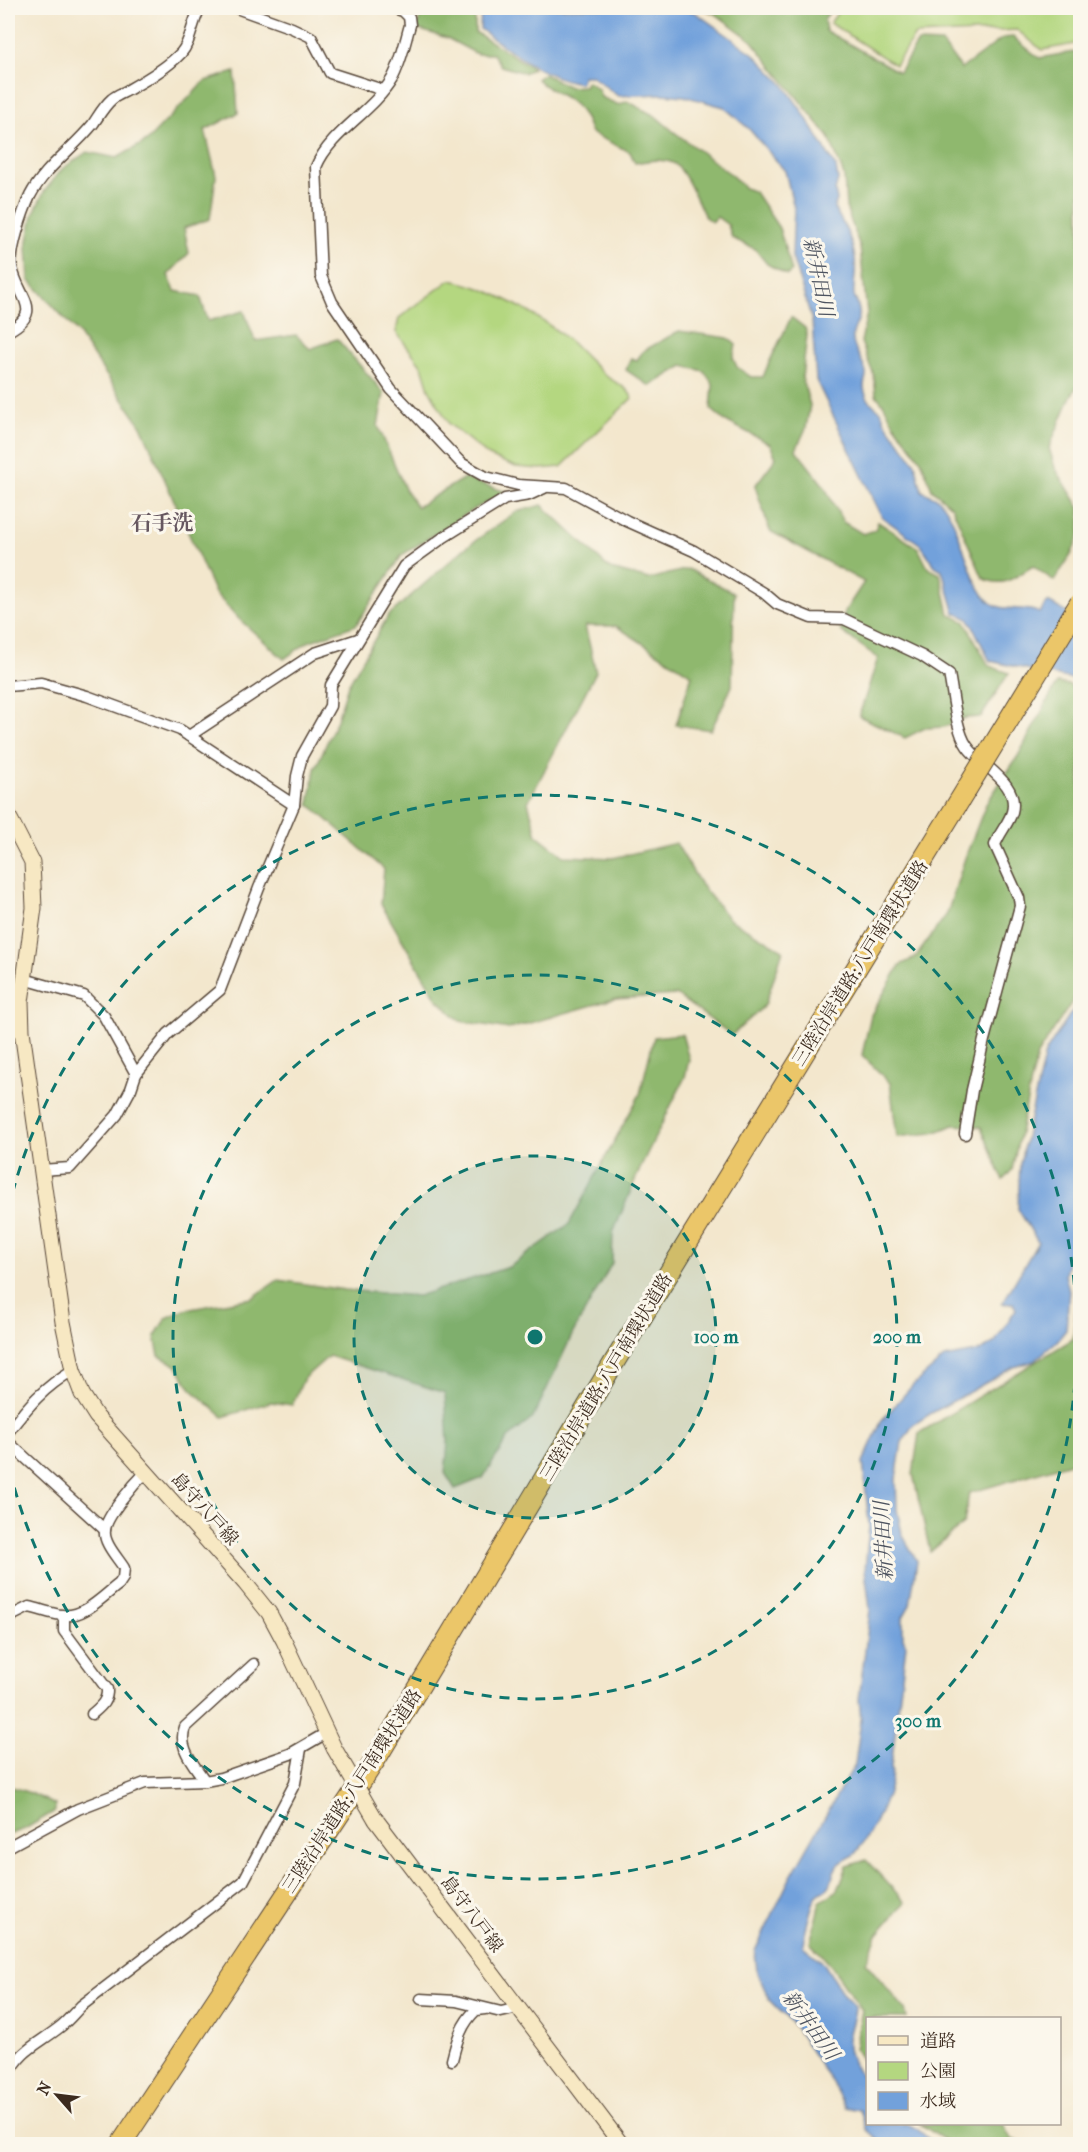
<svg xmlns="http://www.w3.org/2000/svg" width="1088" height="2152" font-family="'IM FELL French Canon','Noto Serif JP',serif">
	<rect width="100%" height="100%" fill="#fbf7ec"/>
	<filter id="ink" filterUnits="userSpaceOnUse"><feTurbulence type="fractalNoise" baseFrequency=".0167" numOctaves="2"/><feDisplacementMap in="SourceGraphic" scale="12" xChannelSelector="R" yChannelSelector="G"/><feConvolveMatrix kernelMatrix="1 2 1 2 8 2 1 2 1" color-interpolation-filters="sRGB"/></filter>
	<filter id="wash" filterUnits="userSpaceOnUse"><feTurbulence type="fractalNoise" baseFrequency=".008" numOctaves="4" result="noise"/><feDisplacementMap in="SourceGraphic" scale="24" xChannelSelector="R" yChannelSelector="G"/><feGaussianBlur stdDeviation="1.35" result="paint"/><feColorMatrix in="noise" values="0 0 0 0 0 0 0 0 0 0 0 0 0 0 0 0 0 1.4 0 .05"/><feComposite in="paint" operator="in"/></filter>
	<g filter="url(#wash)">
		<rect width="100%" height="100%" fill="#f3e7cd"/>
		<g fill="#b4d780" stroke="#78804f" stroke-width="1.5">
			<polygon points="841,8 1080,8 1080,43 1042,50 1017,30 915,35 895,65 830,23"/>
			<path d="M450,280C490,287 541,316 572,343C583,354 593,365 605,375C614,383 628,386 632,398L561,467L540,469L516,467L489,456L449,424L429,389L422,366L396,332L399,318Z"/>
		</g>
		<g fill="#8fb86e" stroke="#657146" stroke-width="1.5">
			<polygon points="422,8 475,8 475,32 533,68 525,73 501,66 493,54 477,54 447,38 417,29"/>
			<path d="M702,8H832L824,20L826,31L899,72L918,42L942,43L961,69L1003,38L1013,37L1039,58L1080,51V382L1071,396L1049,448L1055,468L1080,508V534L1071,555L1054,581L1033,566C1015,577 1004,589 983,578L952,507L932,489L921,460L894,424L884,405L876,395L874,376L861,342L867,313L860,247L846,207L844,176L829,137L751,40L717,15Z"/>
			<polygon points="235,72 238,113 205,130 216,176 210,219 184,228 189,253 168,275 175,291 200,296 208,321 244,311 255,341 296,335 310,349 337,339 384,393 378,426 406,491 417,507 464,478 506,492 469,512 402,555 356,625 308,642 284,659 240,620 215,593 141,426 77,332 29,280 27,246 33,215 44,192 62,169 87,152 117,158 147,141 205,81"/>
			<path d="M544,74L569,87L584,86L587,81L598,89L601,97L619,105L627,101L655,116L673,131L729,173L745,188L755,192L779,228L792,271L787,275L767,264L755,249L732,238L728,225L717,217L712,222L705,217C699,205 684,167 673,163C661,158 647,161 635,163L630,152L591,133C584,113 577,103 557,93C550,89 543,86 537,79Z"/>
			<path d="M791,317L805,328L807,335L802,378L810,405L806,428L796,450L824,486L843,522L863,534L875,530L878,522L918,548L928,568L940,574L949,614L965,622L989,666L1009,673L981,717L965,718L944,727L925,728L905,738L859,716L878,658L841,631L845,611L864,582L770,531L755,486L776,458L770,444L724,420L711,409L713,384L704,371L683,366L650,386L626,370L631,358L637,360L643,351L679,331L728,338L736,345L733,358L737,367L751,377H763C771,356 782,338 791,317Z"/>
			<polygon points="542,505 610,569 649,579 688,569 734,593 732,686 711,730 676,725 692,675 616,626 585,626 596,672 528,802 537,835 564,856 613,858 676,843 701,885 729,919 783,950 765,1005 732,1035 676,995 614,999 509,1029 460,1021 437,999 381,904 384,869 309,804 315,769 337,720 348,685 388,616 465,548 516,512"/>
			<polygon points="1057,683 1069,685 1080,692 1080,927 1076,954 1079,977 1074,999 1037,1055 1012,1170 1003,1180 981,1127 954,1125 933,1133 897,1137 890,1083 862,1055 871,1015 900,965 915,958 947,914 965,858 986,804 1018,756"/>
			<polygon points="682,1034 689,1059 685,1077 641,1166 613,1233 612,1263 573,1333 533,1418 508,1438 483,1478 455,1489 445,1473 448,1443 445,1393 329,1356 304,1378 292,1405 271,1402 223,1417 191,1389 176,1365 159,1356 155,1336 166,1318 185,1310 252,1298 278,1280 345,1290 418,1296 509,1267 569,1224 640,1094 654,1037"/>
			<polygon points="1080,1266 1080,1460 969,1493 964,1523 930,1552 913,1474 919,1433 1073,1339"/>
			<path d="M8,1786C25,1790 39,1796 55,1805V1811L25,1829L8,1835Z"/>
			<polygon points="866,1860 905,1902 877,1935 866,1963 905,2009 907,2018 868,2018 867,2068 855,2049 862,2010 828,1961 810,1943 820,1902 838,1890 847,1866"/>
			<polygon points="920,2124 1003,2124 1011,2139 1025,2144 948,2144 946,2141"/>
		</g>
		<g fill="#72a1db" stroke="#56667c" stroke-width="1.5">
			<path d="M481,8H683L696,13L755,55L783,84L802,111L836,167L838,180L835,191L837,200L834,208C844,224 852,239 855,258C857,271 853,282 854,295C856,302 861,310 859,317C858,322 854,328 853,334C851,348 863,359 866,372C867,377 864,381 864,386C864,397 872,405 881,411L885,422L915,463L922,491C927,494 934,496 938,499C961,518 967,584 991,603C1005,613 1024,605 1040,613L1048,602L1080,620V683L1072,679L990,661L969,619L955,613L942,570L935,566L921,545L882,517L816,380L812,320L792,257L794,208L785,171L750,130L724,107L684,96L663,94L618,96L592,76H583L580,83C543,78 510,50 480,29Z"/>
			<path d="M1080,999V1238L1070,1257L1065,1274L1069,1291L1066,1330L1057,1341L1034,1361L1014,1367L930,1414L913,1425L902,1442L896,1479L897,1510L902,1534L917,1561L910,1605L903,1617V1638L906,1645L891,1767C896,1786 870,1836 857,1851C852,1859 841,1859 836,1868C832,1873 833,1880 830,1885C827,1891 819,1892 816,1897C812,1903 803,1939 803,1946L823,1962L843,1994L855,2006C855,2016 851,2024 849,2034C844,2053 855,2069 867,2082L868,2124H908L917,2129L935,2144H883L866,2129L860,2110L845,2107L832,2083L793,2024L770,2001L757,1972L755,1951L790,1878L855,1764L861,1720L859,1699L870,1609L865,1570L869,1526L863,1462L882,1420L913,1385L944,1358L981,1351L995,1342L1016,1309L1013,1303L1002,1304L1038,1242L1018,1209L1020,1163L1045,1053Z"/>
		</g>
	</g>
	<g filter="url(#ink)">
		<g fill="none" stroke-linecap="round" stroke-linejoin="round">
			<defs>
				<g id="minor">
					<path d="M394,8L403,11L409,17L410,25C405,42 401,63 392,79C372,113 331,131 316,167L321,276L332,302L391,389L461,463L486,477L518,485L566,488L627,521L694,551L764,593L777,604L811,618L844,619L922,656L949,674C953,693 956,731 967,746C980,766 1020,782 1012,812C1009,823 999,833 995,845L1019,898L1020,906L984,1040L972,1090L965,1134"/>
					<polyline points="239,9 292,28 311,37 330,73 383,90"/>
					<path d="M8,331C46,311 17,297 12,267C9,251 23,211 30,196C45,167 73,149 93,124C99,115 104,106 112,99C117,95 123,93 128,90C146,80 167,68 181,53C191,42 192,22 200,8"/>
					<polyline points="8,686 41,683 87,696 180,730 294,805"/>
					<polyline points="189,736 315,653 358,639"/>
					<polyline points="24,979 84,996 104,1016 136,1074"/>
					<polyline points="41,1170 70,1168 117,1115 131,1089 136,1074 168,1034 220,990 259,888 294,805 297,776 302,756 330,706 331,685 404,566 444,537 505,499 529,495 544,488"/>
					<path d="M8,1432C29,1405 43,1388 73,1370"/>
					<polyline points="8,1442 105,1530"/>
					<path d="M64,1616V1631L107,1689C108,1701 100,1707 92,1714"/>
					<path d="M8,1622L13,1615L29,1607C40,1609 51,1614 62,1615C84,1618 103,1596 119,1584L123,1578L124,1568C118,1558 103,1543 105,1530C106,1516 135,1483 146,1472"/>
					<path d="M205,1781C194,1764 177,1748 185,1727L254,1664"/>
					<polyline points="8,1847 78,1809 145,1783 205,1781 221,1778 290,1754 328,1732"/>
					<polyline points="421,1999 456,2001 501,2012 518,2008"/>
					<path d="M452,2060C457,2040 461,2024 476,2010L485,2009"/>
					<path d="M8,2076C21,2049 37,2045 60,2027C68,2021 74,2013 81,2006L243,1882L295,1783L301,1749"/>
				</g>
				<g id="secondary">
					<polyline points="8,815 32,862 34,908 21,1002 22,1031 63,1322 73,1370 82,1394 96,1416 245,1583 269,1613 284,1641 334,1748"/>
					<polyline points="376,1820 621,2144"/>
				</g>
				<polyline id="motorway" points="121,2144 374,1762 613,1364 966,790"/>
			</defs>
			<use href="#minor" stroke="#574638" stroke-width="13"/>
			<use href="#secondary" stroke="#574638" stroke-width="17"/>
			<use href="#motorway" stroke="#574638" stroke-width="22"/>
			<use href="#minor" stroke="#fff" stroke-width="10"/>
			<use href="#secondary" stroke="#f7e8c3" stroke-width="15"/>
			<use href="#motorway" stroke="#ebc669" stroke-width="20"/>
			<defs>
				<polyline id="secondary-bridge" points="334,1748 376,1820"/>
				<polyline id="motorway-bridge" points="966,790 1080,603"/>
			</defs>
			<use href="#secondary-bridge" stroke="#574638" stroke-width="17" stroke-linecap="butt"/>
			<use href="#motorway-bridge" stroke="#574638" stroke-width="22" stroke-linecap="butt"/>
			<use href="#secondary-bridge" stroke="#f7e8c3" stroke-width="15"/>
			<use href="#motorway-bridge" stroke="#ebc669" stroke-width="20"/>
		</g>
	</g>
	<circle cx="535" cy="1337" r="181" fill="#0f766e" fill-opacity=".12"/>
	<g fill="none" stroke="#0f766e" stroke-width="3" stroke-dasharray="10 8">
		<circle cx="535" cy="1337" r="181"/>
		<circle cx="535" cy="1337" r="362"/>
		<path d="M8 1210A542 542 0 1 1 8 1464"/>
	</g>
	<g text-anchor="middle" stroke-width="6" stroke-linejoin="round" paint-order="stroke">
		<g font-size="18" fill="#3b2a1e" stroke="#fbf7ec">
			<text transform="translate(860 963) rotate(-58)" y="6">三陸沿岸道路;八戸南環状道路</text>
			<text transform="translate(606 1377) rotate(-59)" y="6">三陸沿岸道路;八戸南環状道路</text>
			<text transform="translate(205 1509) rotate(48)" y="6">島守八戸線</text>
			<text transform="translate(352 1791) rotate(-57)" y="6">三陸沿岸道路;八戸南環状道路</text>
			<text transform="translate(472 1914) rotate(53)" y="6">島守八戸線</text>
		</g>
		<g font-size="20" font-style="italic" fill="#4e5460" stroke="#fbf7ec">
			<text transform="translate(819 277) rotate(78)" y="7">新井田川</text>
			<text transform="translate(883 1541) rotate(-93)" y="7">新井田川</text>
			<text transform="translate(811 2025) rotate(54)" y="7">新井田川</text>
		</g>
		<g font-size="21" font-weight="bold" fill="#665760" stroke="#fbf7ec">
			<text x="162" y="530">石手洗</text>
		</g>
	</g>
	<circle cx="535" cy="1337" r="9" fill="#0f766e" stroke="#fbf7ec" stroke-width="3"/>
	<g font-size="18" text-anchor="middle" font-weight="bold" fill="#0f766e" stroke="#fbf7ec" stroke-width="6" stroke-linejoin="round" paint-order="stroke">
		<text x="716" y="1343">100 m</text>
		<text x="897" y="1343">200 m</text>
		<text x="918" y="1727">300 m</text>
	</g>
	<rect width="1088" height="2152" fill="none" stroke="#fbf7ec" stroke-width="30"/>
	<rect x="866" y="2017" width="195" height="108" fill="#fbf7ec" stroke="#aea59a" stroke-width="1.5"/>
	<rect x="878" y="2036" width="30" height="9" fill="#f7e8c3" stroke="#aea59a" stroke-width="1.5"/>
	<text x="920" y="2047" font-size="18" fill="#3b2a1e">道路</text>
	<rect x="878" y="2062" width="30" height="18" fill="#b4d780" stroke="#aea59a" stroke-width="1.5"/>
	<text x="920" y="2077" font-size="18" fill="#3b2a1e">公園</text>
	<rect x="878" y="2092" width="30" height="18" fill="#72a1db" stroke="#aea59a" stroke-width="1.5"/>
	<text x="920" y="2107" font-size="18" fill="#3b2a1e">水域</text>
	<g transform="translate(57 2095) rotate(298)" stroke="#fbf7ec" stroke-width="4.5" paint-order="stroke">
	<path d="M0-4.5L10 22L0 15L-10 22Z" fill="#3b2a1e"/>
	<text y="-9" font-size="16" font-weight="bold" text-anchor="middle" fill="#3b2a1e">N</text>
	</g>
</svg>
